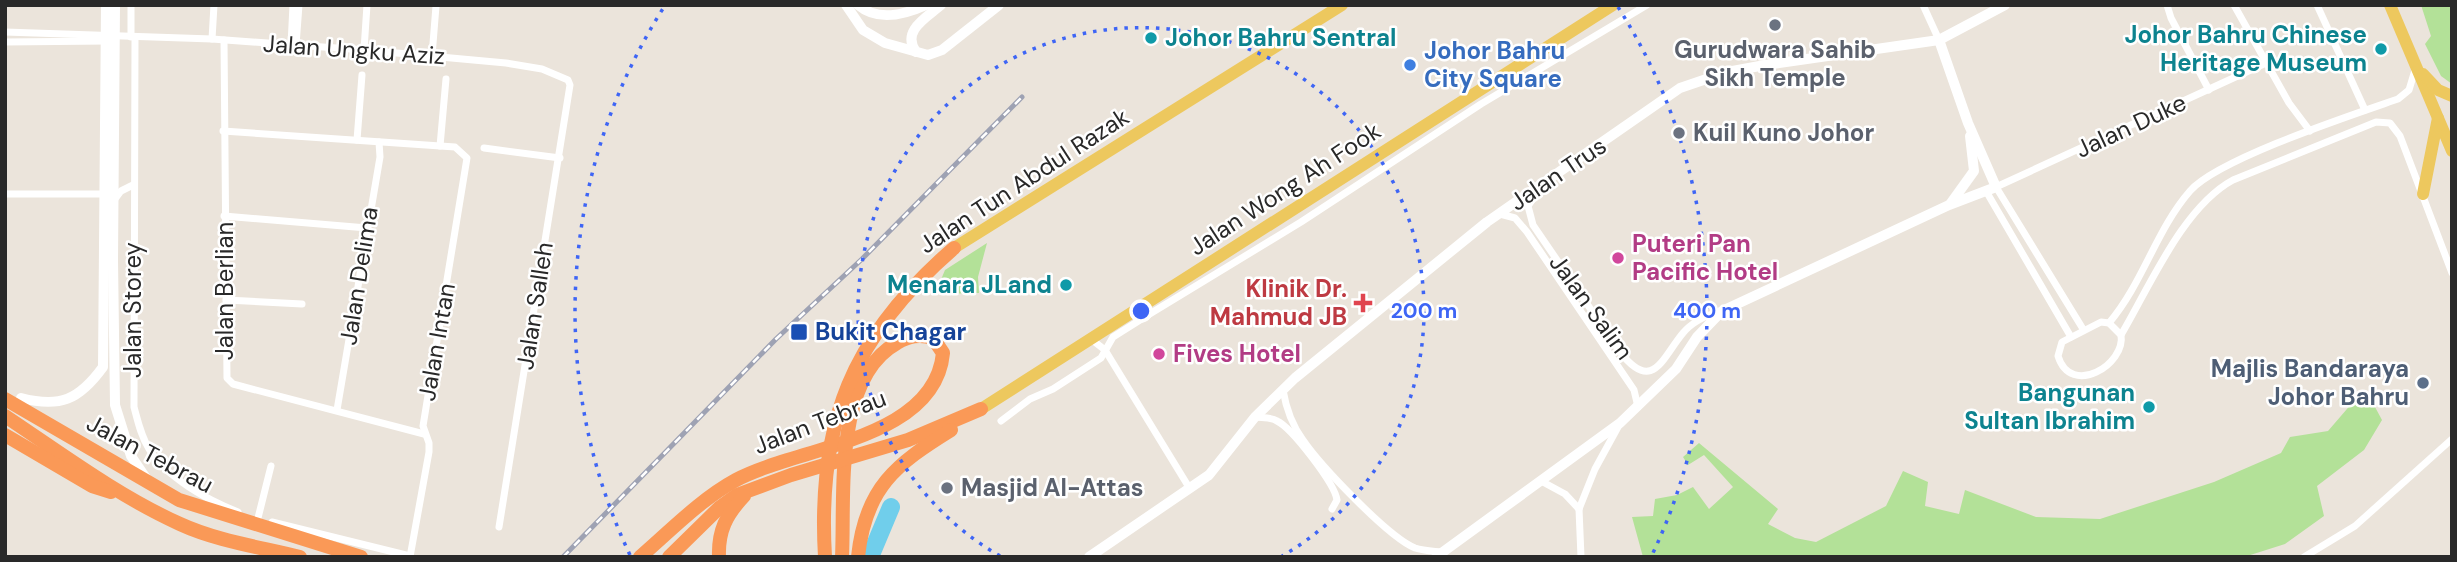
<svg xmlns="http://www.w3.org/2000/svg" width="2457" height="562" font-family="'DM Sans',sans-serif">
	<rect width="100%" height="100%" fill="#ebe4db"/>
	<g fill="#b3e198">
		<polygon points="2421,5 2451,5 2452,84 2441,76 2425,44 2431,36"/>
		<polygon points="987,243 978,277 979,293 935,294 945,270"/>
		<polygon points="2353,402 2375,407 2382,420 2364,450 2317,486 2324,516 2285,544 2244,557 1643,557 1632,517 1653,516 1655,499 1677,495 1693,487 1709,509 1733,487 1704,455 1688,465 1683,457 1699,443 1778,509 1768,524 1795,538 1816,542 1886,506 1903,471 1928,482 1925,506 1959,514 1965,490 2036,517 2100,519 2214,482 2281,453 2290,437 2328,431"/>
	</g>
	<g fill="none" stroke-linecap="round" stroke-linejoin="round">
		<polyline stroke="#70ceeb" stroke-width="18" points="870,557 891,507"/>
		<g stroke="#fff" stroke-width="7">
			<polyline points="131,5 131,37"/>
			<polyline points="1923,5 1939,40"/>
			<polyline points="2167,5 2171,18 2209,90"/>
			<polyline points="2234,5 2289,103 2310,131"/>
			<polyline points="2317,5 2365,110"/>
			<polyline points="5,32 212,39 364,50 506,63 542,69 568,80 570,85 499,527"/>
			<path d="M135,37L134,407C138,422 141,436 149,449C166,477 207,500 238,512"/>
			<polyline points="212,39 214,5"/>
			<polyline points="224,40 227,378 233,384 424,434"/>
			<polyline points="5,42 108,41"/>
			<polyline points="291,45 293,5"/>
			<polyline points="296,45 299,5"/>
			<polyline points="364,50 367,5"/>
			<polyline points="432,56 436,6"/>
			<polyline points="223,131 455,147 467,158 423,426 429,443 429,452 410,557"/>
			<polyline points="357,140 362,75"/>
			<polyline points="440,146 446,79"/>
			<polyline points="484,148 560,158"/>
			<path d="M1539,190L1528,206L1533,225L1620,352C1653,394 1662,358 1683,333C1693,321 1707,315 1721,311"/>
			<polyline points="1986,191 2071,337"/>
			<polyline points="5,194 109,194"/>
			<polyline points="115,199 121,191 133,185"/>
			<polyline points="1500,214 1515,218 1527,232 1634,390 1638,407"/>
			<polyline points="224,216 367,228"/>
			<polyline points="226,300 302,304"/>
			<path d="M2101,322L2109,323L2121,335C2126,364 2071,398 2058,356L2062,342Z"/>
			<path d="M2109,323C2143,283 2156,230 2190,191C2218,159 2352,115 2398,99L2409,90L2415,70"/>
			<polyline points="2083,329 1996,187 2266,63"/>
			<path d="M2121,335C2150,286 2183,207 2233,180L2376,122L2390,123L2400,136L2452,273"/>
			<polyline points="1091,339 1105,350 1190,489"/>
			<path d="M1283,390C1286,408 1292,425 1303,440C1320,465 1388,537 1415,548C1424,551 1433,551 1442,552"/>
			<polyline points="337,410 380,157 379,142"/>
			<path d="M1255,417C1263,418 1271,417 1277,421C1292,428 1335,484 1337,500L1332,509"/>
			<polyline points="1001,421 1030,399 1053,389 1101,358 1113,337 1148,315 1301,222 1481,104 1647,5"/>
			<polyline points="1541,481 1565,494 1579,509"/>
			<polyline points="258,518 271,466"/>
			<polyline points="272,522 410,556"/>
			<polyline points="1581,557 1579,509 1595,469 1618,427"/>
			<polyline points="2304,557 2355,526 2452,439"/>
		</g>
		<g stroke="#fff" stroke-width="10">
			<polyline points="115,5 113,260 115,405 131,456 148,481"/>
			<polyline points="846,5 863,30 885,43 928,55 942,50 999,5"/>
			<path d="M858,5C878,22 904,15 926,5"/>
			<path d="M916,52C901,31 926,18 941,5"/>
			<polyline points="1951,203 1974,171 1970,136"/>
			<path d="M21,398C60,408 79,400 103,367L106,5"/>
			<polyline points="1089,557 1209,475 1255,417 1295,378 1487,222 1680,88 1727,72 1765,65 1939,40 2005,5"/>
			<polyline points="1436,557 1620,423 1676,369 1697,337 1722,311 1949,205 1996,187 1968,123 1939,40"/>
		</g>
		<g stroke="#edc85e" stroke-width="12">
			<polyline points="2390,5 2452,151"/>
			<polyline points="2423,74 2438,90 2452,96"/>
			<polyline points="2423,194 2438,118"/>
			<polyline points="954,248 1342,5"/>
			<polyline points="981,409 1613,5"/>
		</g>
		<g stroke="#fa9957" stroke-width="14">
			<polyline points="5,399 179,500 361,557"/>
			<path d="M5,416C62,454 118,496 180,524C217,541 260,547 300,557"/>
			<polyline points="5,435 92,486 111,492"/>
			<path d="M640,557C670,531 701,499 736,480C797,447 935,440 943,353L933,338C919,334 909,336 897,343C833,378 845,496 842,557"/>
			<polyline points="669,557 719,508 737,495 791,475 908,440 981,409"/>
			<path d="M719,557C718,531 726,515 744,496"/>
			<path d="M825,557C817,422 852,336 954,248"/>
			<path d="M858,557C865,488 896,464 951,430"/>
		</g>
		<defs>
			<polyline id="rail" points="563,557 776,339 862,259 1022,97"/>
		</defs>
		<use href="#rail" stroke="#9ea2b3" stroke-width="5"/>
		<use href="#rail" stroke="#fff" stroke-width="2.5" stroke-dasharray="8" stroke-linecap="butt"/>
	</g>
	<g fill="none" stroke="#3e65f5" stroke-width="3.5" stroke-dasharray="3.5 7">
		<path d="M1000 556A283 283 0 1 1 1282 556"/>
		<path d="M630 555A566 566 0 0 1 664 7M1618 7A566 566 0 0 1 1652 555"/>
	</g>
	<g fill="#6b7280" stroke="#fff" stroke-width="2.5">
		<circle cx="1775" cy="25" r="7"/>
		<circle cx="1679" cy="133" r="7"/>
		<circle cx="947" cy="488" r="7"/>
	</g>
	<g fill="#0f9aa8" stroke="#fff" stroke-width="2.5">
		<circle cx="1151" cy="38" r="7"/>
		<circle cx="2381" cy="49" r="7"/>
		<circle cx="1066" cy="285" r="7"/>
		<circle cx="2149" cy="407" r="7"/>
	</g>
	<circle fill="#3f7fe0" stroke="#fff" stroke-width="2.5" cx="1410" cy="65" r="7"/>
	<g fill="#d1479c" stroke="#fff" stroke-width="2.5">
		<circle cx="1618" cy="258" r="7"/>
		<circle cx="1159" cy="354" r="7"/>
	</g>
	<path fill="#e0444e" stroke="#fff" stroke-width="2.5" d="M1359.5 292.5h7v7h7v7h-7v7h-7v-7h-7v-7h7z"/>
	<rect fill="#1a4fb4" stroke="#fff" stroke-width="2.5" x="790" y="323" width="18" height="18" rx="3.5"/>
	<circle fill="#5c6f8a" stroke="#fff" stroke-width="2.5" cx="2423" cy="383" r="7"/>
	<g text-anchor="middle" stroke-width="5" stroke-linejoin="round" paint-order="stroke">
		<g font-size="24" font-weight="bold" fill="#0d838f" stroke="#fff" text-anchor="end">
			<text x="2367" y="43">Johor Bahru Chinese<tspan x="2367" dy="28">Heritage Museum</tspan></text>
			<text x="1165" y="46" text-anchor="start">Johor Bahru Sentral</text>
			<text x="1052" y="293">Menara JLand</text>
			<text x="2135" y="401">Bangunan<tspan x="2135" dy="28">Sultan Ibrahim</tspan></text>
		</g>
		<g font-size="24" fill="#292929" stroke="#fff">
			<text transform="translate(354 50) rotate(4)" y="8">Jalan Ungku Aziz</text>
			<text transform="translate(2131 126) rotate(-25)" y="8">Jalan Duke</text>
			<text transform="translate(1558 174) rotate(-34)" y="8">Jalan Trus</text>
			<text transform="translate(1024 181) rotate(-33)" y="8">Jalan Tun Abdul Razak</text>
			<text transform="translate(1285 189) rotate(-33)" y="8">Jalan Wong Ah Fook</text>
			<text transform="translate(359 276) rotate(-81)" y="8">Jalan Delima</text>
			<text transform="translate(225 291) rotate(-90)" y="8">Jalan Berlian</text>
			<text transform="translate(535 306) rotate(-81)" y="8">Jalan Salleh</text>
			<text transform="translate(1591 307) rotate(54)" y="8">Jalan Salim</text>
			<text transform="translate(133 310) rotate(-90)" y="8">Jalan Storey</text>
			<text transform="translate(437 342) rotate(-80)" y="8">Jalan Intan</text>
			<text transform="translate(820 422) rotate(-21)" y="8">Jalan Tebrau</text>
			<text transform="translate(150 454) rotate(28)" y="8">Jalan Tebrau</text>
		</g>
		<g font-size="24" font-weight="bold" fill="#5b616d" stroke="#fff" text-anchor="start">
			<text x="1775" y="58" text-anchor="middle">Gurudwara Sahib<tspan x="1775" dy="28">Sikh Temple</tspan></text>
			<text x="1693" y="141">Kuil Kuno Johor</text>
			<text x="961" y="496">Masjid Al-Attas</text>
		</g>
		<g font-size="24" font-weight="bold" fill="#366cbe" stroke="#fff" text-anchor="start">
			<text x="1424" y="59">Johor Bahru<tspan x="1424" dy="28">City Square</tspan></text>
		</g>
		<g font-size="24" font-weight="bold" fill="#b23c85" stroke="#fff" text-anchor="start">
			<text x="1632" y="252">Puteri Pan<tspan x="1632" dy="28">Pacific Hotel</tspan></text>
			<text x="1173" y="362">Fives Hotel</text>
		</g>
		<g font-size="24" font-weight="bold" fill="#be3a42" stroke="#fff" text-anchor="end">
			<text x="1347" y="297">Klinik Dr.<tspan x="1347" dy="28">Mahmud JB</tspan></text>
		</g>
		<g font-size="24" font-weight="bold" fill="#164399" stroke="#fff" text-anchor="start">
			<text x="815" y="340">Bukit Chagar</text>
		</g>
		<g font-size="24" font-weight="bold" fill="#4e5e75" stroke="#fff" text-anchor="end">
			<text x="2409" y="377">Majlis Bandaraya<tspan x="2409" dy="28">Johor Bahru</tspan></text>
		</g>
	</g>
	<circle cx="1141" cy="311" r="10" fill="#3e65f5" stroke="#fff" stroke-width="3.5"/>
	<g font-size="21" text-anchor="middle" font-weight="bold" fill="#3e65f5" stroke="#fff" stroke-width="5" stroke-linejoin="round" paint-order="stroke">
		<text x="1424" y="318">200 m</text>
		<text x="1707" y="318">400 m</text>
	</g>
	<rect width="2457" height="562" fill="none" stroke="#292929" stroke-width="14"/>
</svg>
